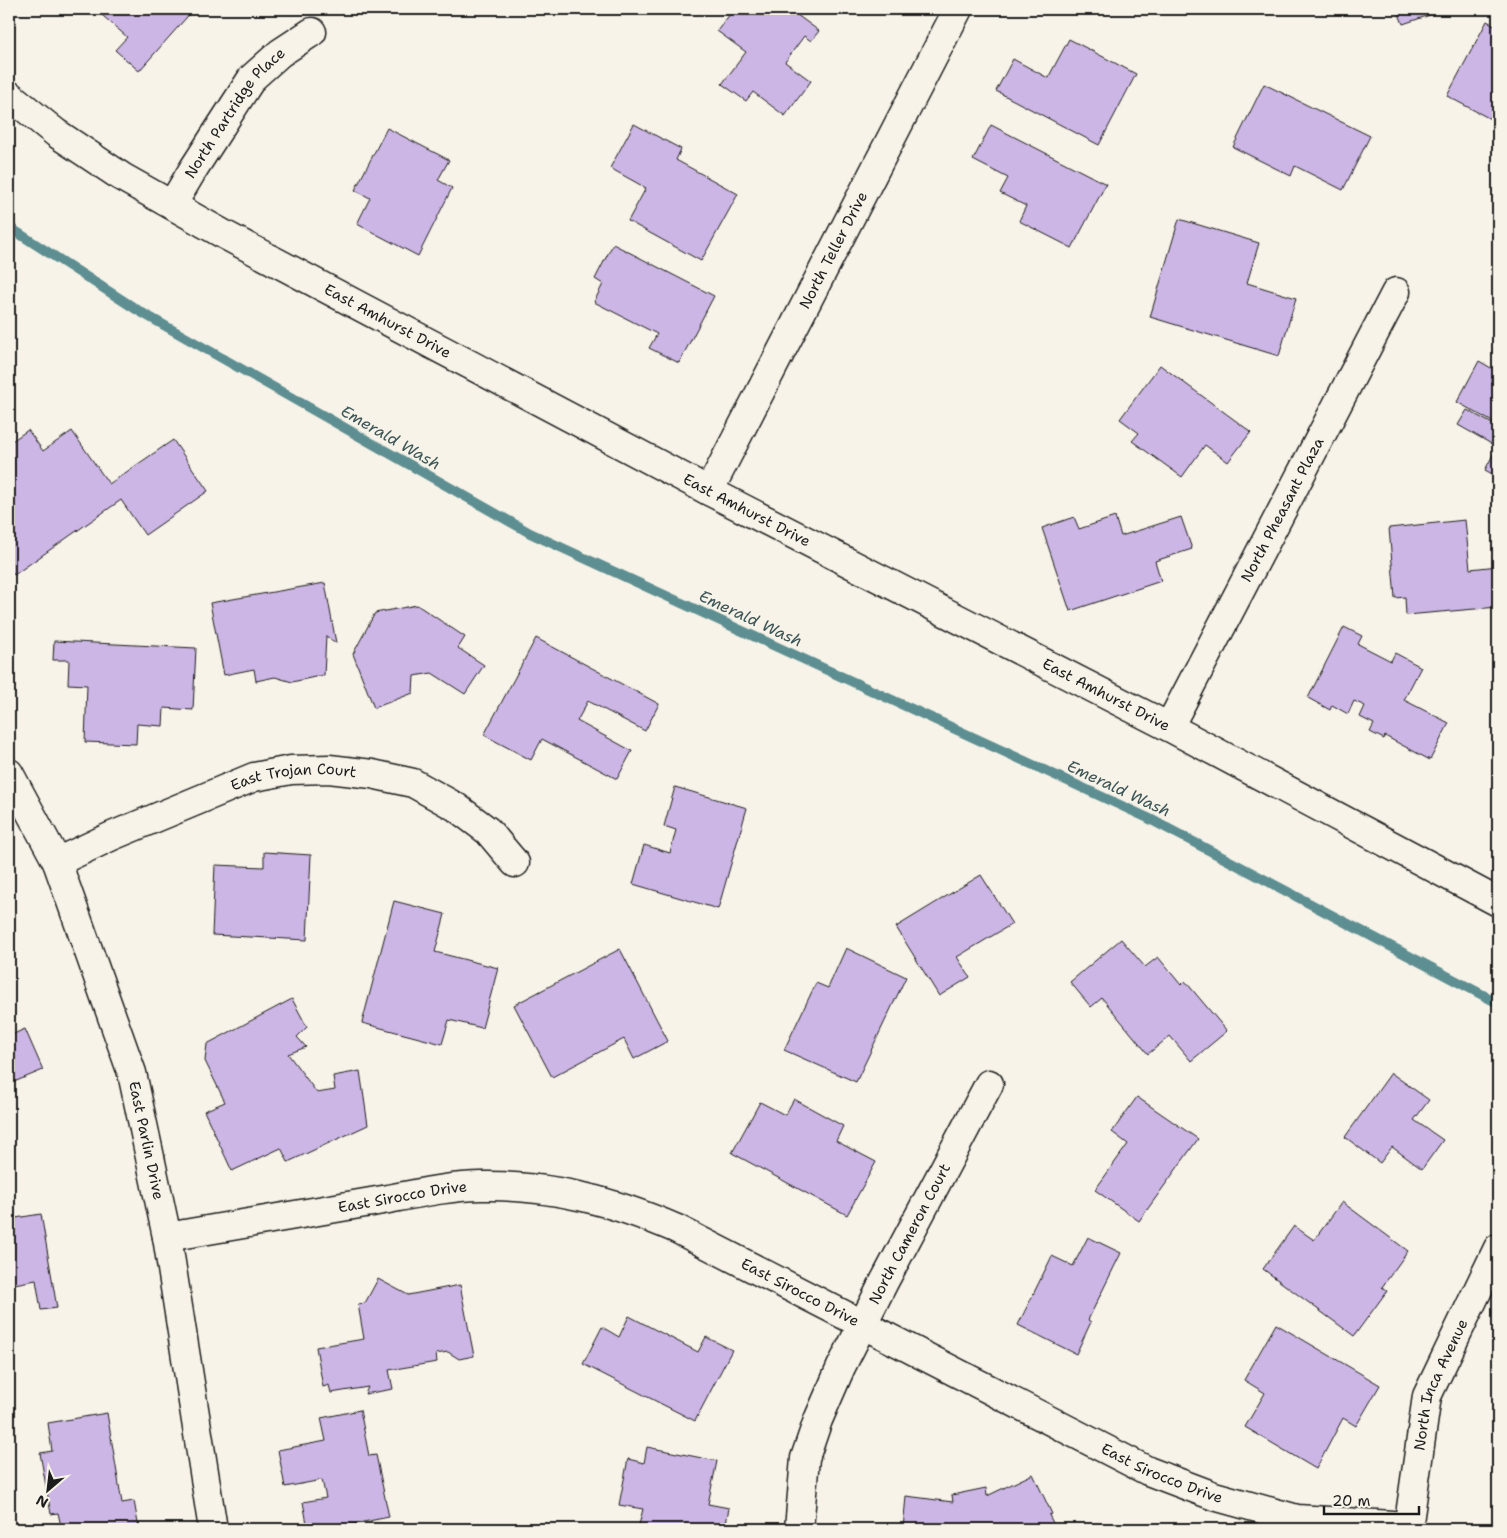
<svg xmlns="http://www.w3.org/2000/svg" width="1507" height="1538" font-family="'Shantell Sans',sans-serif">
	<rect width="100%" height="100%" fill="#f7f3e8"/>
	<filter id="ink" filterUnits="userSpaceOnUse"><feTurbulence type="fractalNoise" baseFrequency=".02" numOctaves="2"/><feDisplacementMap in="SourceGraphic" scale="10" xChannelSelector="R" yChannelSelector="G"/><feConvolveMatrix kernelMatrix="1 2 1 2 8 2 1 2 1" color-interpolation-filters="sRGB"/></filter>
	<g filter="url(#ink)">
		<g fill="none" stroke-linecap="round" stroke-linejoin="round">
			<polyline stroke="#5d8e91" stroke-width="10" points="9,227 139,311 530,533 1148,818 1498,1003"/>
		</g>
		<g fill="#ccb6e5" stroke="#1c1c1c">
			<polygon points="95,9 194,9 139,71 115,50 127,37"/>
			<polygon points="734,9 789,9 819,31 811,41 804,36 785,62 811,81 785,116 753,92 746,101 722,84 746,52 717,31"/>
			<polygon points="1397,9 1448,9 1403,24"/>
			<polygon points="1487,21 1498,27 1498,123 1447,96"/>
			<polygon points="1069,39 1136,74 1099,145 996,91 1013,59 1048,78"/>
			<polygon points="1264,84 1370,136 1343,190 1295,166 1291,176 1233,147"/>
			<polygon points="634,124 681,149 676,160 738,194 701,261 628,221 646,188 610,168"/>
			<polygon points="991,125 1106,184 1072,248 1019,221 1026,206 1000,193 1008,178 973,160"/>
			<polygon points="387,128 449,160 438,180 452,188 418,256 357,224 370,198 355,190"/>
			<polygon points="1179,219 1259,243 1247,283 1296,298 1279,356 1150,317"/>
			<polygon points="613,244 714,296 679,363 649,348 657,334 594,302 603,284 595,279"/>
			<polygon points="1479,361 1498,372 1498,425 1457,402"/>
			<polygon points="1160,365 1251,432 1228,462 1205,445 1182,477 1132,441 1139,433 1120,419"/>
			<polygon points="1467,410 1498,427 1498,477 1485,470 1497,447 1458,425"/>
			<polygon points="28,430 43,451 72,431 109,484 173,440 208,491 145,535 121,500 14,575 9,568 9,443"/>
			<polygon points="1074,517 1079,529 1115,517 1121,536 1181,517 1192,549 1155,561 1161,581 1070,611 1042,528"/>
			<polygon points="1465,520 1470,569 1498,566 1498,607 1406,615 1405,597 1395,598 1389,528"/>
			<polygon points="325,583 336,643 326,636 324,675 292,682 275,677 256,681 254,669 224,675 210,603"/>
			<polygon points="417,605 465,637 458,648 484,665 465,694 432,673 414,676 413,693 374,708 353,654 375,613"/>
			<polygon points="1344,627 1362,636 1358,644 1391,661 1395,653 1421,667 1404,700 1449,723 1430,760 1385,736 1384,739 1370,732 1374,724 1360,717 1365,706 1354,701 1348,714 1332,705 1330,710 1308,698"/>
			<polygon points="536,638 659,704 645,731 588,701 577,721 632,751 617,779 542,739 531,760 484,735"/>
			<polygon points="54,641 196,648 193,710 164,708 163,726 137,724 136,744 85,742 87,685 68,684 69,660 53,660"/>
			<polygon points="675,787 747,808 718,909 633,884 644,845 670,853 676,830 664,826"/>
			<polygon points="264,852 311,855 307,940 212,935 215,865 264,867"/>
			<polygon points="981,875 1012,924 957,957 970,977 939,996 896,927"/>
			<polygon points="394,901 445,914 435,952 498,968 482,1028 449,1020 442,1044 362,1023"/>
			<polygon points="1121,939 1145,967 1158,957 1181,985 1185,981 1227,1031 1191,1061 1170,1036 1148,1054 1102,998 1091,1007 1070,982"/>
			<polygon points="846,948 906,977 856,1082 784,1050 816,983 828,988"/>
			<polygon points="620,949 668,1041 634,1059 624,1039 552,1077 514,1005"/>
			<polygon points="292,999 307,1027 297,1037 306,1047 288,1054 317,1093 335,1090 333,1076 360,1071 368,1125 288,1162 281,1148 232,1171 204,1111 225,1102 205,1061 207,1044"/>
			<polygon points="25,1029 43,1070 9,1084 9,1036"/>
			<polygon points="1391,1073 1429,1100 1414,1120 1443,1140 1422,1169 1392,1147 1380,1163 1345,1137"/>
			<polygon points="1137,1097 1198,1139 1139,1221 1095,1190 1128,1144 1112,1132"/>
			<polygon points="794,1099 843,1126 836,1141 876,1162 847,1215 732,1153 760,1102 785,1115"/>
			<polygon points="1342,1202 1408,1251 1382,1287 1387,1291 1354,1336 1263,1269 1294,1226 1314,1240"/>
			<polygon points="41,1214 57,1308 41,1310 36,1280 9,1285 9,1219"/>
			<polygon points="1088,1237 1121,1253 1088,1320 1091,1322 1076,1354 1018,1325 1052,1256 1073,1266"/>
			<polygon points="378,1279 408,1295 460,1285 474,1356 459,1359 448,1352 436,1354 437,1362 389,1370 393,1389 365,1394 368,1387 331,1393 329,1385 323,1387 316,1347 364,1339 358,1304 365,1303"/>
			<polygon points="629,1316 698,1352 706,1337 732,1350 695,1421 583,1364 602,1327 619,1337"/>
			<polygon points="1276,1324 1380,1385 1356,1426 1343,1418 1316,1469 1245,1427 1265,1393 1244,1380"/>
			<polygon points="360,1410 369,1456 376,1455 389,1517 328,1529 308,1529 303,1502 326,1498 322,1480 285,1487 278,1450 326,1441 321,1418"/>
			<polygon points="107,1413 122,1503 134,1501 139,1529 77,1529 77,1524 61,1526 58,1513 51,1514 40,1453 52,1451 48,1423"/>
			<polygon points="647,1447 717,1461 708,1504 729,1508 725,1529 662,1529 639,1525 643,1509 619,1505 628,1459 644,1463"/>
			<polygon points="1033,1474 1052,1514 1049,1515 1056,1529 903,1529 906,1496 953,1502 952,1495 986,1488 987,1496"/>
		</g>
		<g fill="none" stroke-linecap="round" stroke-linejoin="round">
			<defs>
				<g id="minor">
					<path id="s1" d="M9,95L56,133L122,177L225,235L709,491L1169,727L1498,902"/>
					<path id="s2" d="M172,205L194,168L252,78L280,53L312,32"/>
					<path id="s3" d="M709,491L958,9"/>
					<path id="s4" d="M1169,727L1396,292"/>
					<path id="s5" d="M9,773L57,862L132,1073L167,1237L213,1529"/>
					<path id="s6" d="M57,862L112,836L254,777L291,770L329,769L372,774L413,783L456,807L488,831L515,863"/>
					<path id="s7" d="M167,1237C233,1226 299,1214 365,1203C402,1197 446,1186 482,1186C553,1185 612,1201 677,1229L1148,1471L1214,1496L1297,1519L1408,1526"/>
					<path id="s8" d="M799,1529L805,1458L818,1420L841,1367L884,1282L989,1084"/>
					<path id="s9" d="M1408,1529L1427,1396L1498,1248"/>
				</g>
			</defs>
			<use href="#minor" stroke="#1c1c1c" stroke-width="31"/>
			<use href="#minor" stroke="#f7f3e8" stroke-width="28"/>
		</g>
	</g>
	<g text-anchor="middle" stroke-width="4" stroke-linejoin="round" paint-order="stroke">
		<g font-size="15" fill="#1c1c1c" stroke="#f7f3e8">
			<text dy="5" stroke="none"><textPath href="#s2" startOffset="112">North Partridge Place</textPath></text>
			<text dy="5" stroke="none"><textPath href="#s3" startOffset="271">North Teller Drive</textPath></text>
			<text dy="5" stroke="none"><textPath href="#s1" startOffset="442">East Amhurst Drive</textPath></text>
			<text dy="5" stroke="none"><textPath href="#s4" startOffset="245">North Pheasant Plaza</textPath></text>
			<text dy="5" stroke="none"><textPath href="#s1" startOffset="848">East Amhurst Drive</textPath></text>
			<text dy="5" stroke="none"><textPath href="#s1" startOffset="1252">East Amhurst Drive</textPath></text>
			<text dy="5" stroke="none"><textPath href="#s6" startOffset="254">East Trojan Court</textPath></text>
			<text dy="5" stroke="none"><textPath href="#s5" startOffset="394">East Parlin Drive</textPath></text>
			<text dy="5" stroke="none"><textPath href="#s7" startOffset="239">East Sirocco Drive</textPath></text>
			<text dy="5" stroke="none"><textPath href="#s8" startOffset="319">North Cameron Court</textPath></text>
			<text dy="5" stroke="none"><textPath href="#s7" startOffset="659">East Sirocco Drive</textPath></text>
			<text dy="5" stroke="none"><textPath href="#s9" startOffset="149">North Inca Avenue</textPath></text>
			<text dy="5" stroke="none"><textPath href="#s7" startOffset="1064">East Sirocco Drive</textPath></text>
		</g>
		<g font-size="16" font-style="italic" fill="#3c5556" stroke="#f7f3e8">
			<text transform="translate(391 437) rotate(30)" y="6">Emerald Wash</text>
			<text transform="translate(751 618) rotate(25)" y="6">Emerald Wash</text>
			<text transform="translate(1119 788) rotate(25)" y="6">Emerald Wash</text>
		</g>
	</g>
	<rect width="1507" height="1538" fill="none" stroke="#f7f3e8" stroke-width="30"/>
	<rect x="15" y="15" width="1477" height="1508" fill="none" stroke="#1c1c1c" stroke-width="2" filter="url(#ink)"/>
	<g transform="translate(48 1490) rotate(208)" stroke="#f7f3e8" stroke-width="4" paint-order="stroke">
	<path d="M0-4L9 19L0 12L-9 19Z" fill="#1c1c1c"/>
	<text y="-8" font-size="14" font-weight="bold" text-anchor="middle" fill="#1c1c1c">N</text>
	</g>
	<path d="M1324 1506v8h95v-8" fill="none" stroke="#1c1c1c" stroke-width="2.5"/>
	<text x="1332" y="1506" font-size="15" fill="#1c1c1c" stroke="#f7f3e8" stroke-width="4" paint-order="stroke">20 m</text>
</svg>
